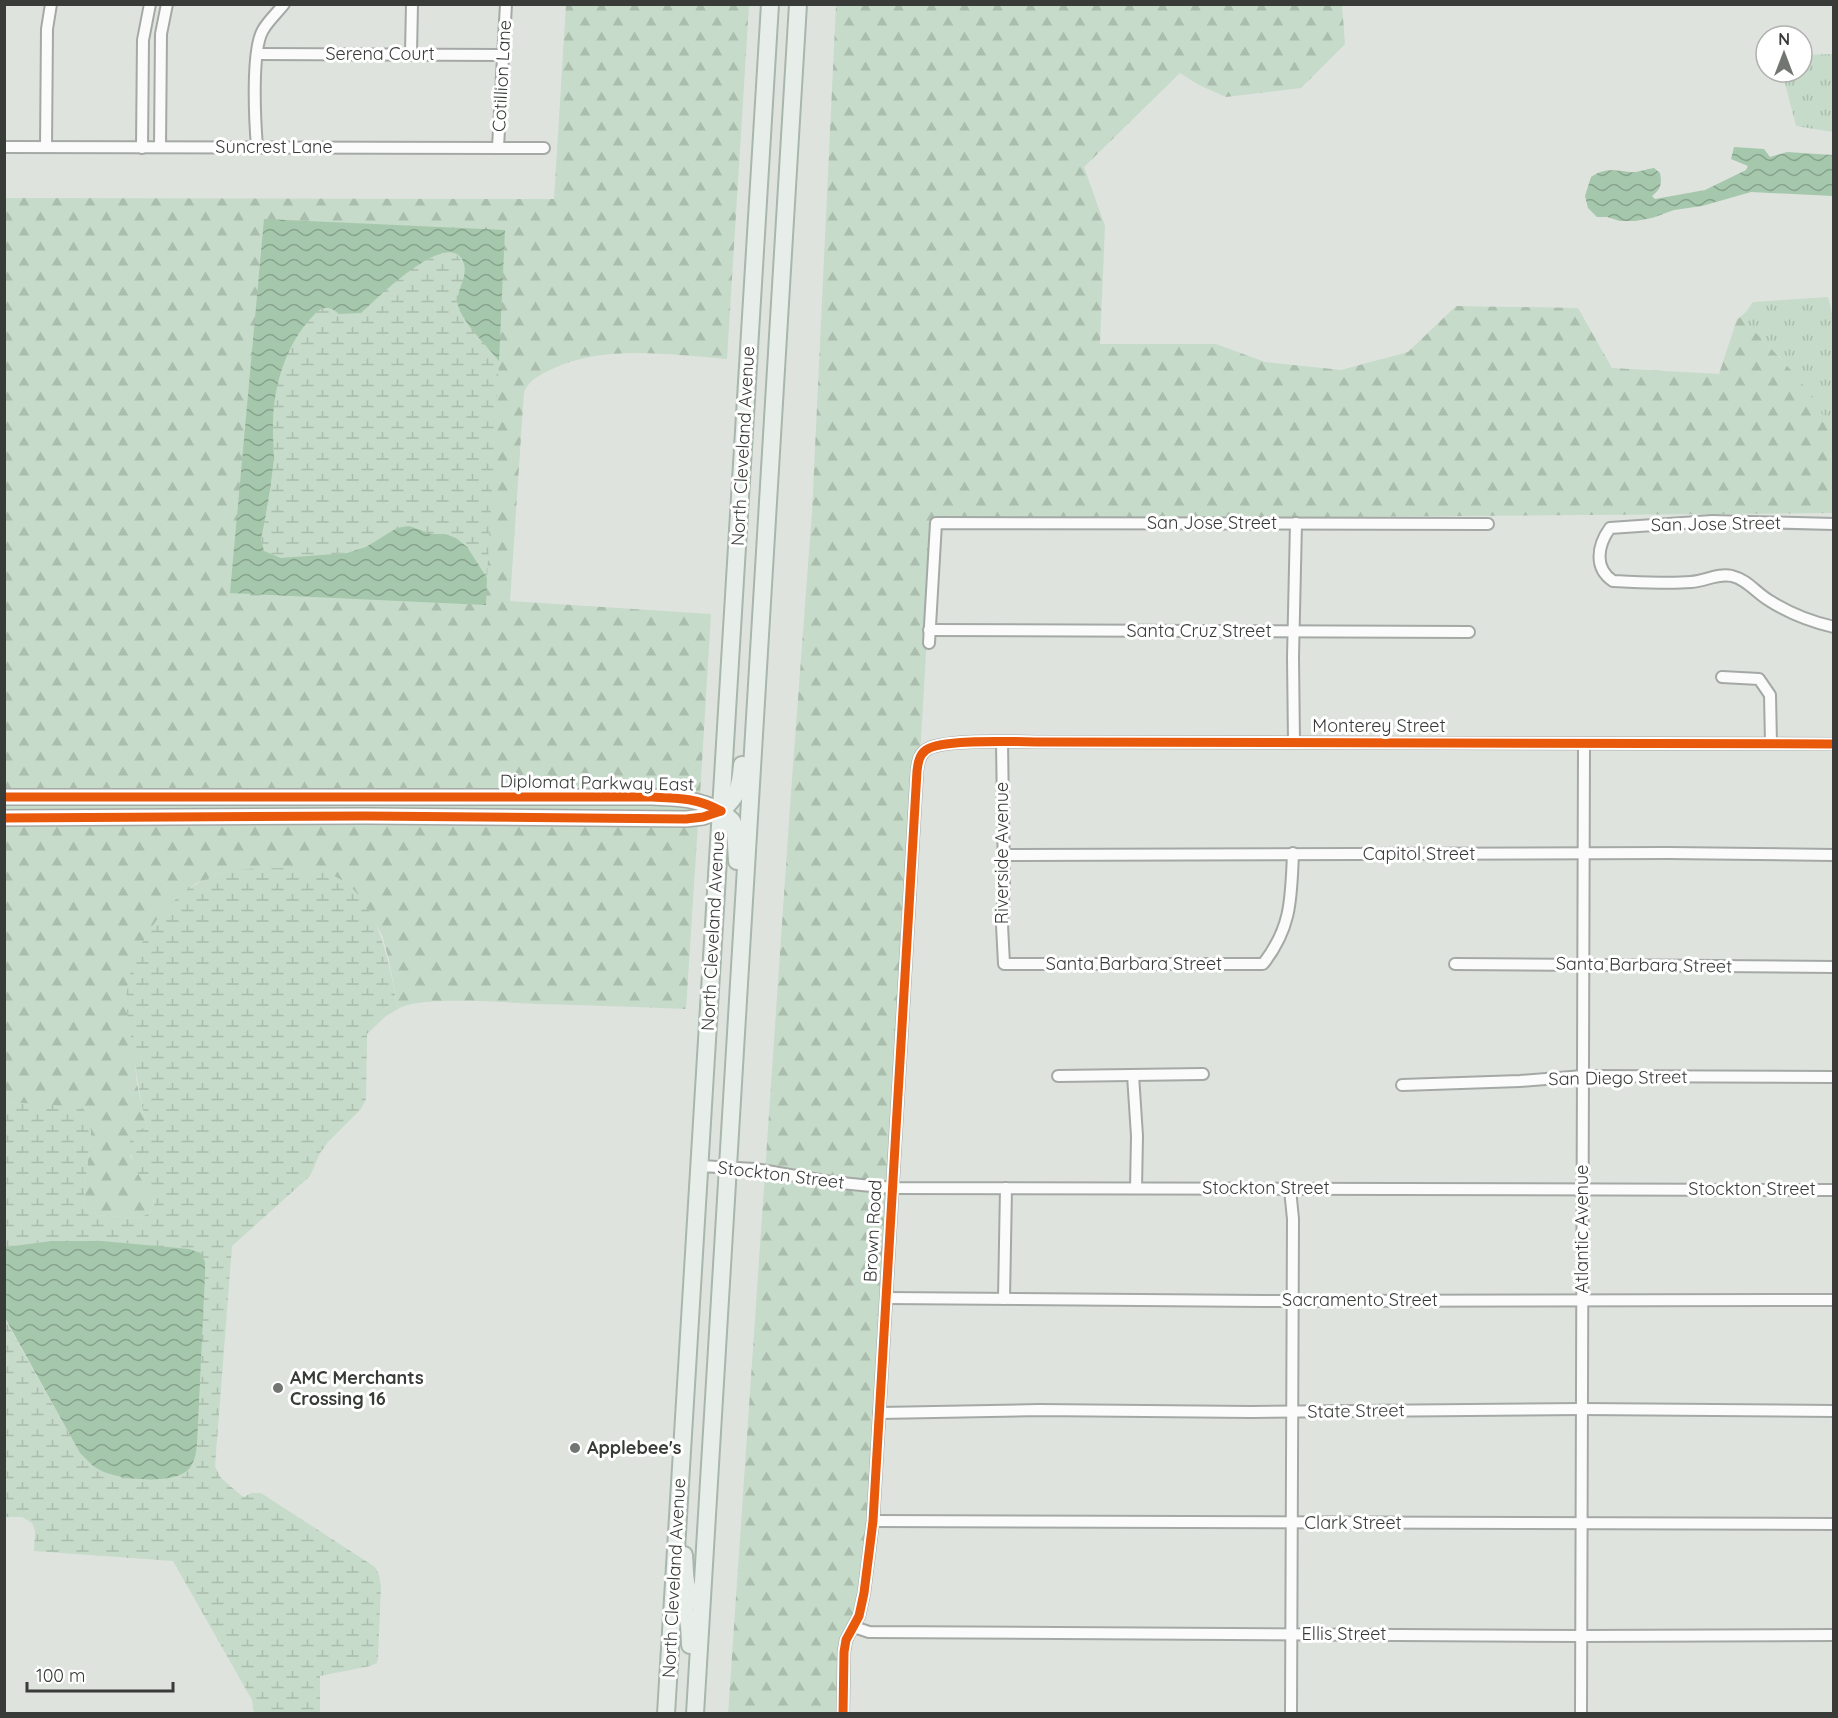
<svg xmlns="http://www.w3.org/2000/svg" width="1838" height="1718" font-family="Quicksand,sans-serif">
	<defs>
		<pattern id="grass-tufts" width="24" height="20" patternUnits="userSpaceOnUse" patternTransform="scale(1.5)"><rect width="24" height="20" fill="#c6dbc9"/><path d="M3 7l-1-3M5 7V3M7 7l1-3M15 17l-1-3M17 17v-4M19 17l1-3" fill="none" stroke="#abbdad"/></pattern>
		<pattern id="forest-firs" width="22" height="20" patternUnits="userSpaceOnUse" patternTransform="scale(1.5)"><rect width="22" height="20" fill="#c6dbc9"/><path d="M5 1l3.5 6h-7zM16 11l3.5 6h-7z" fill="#abbdad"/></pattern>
		<pattern id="wetland-marsh" width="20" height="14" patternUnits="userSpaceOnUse" patternTransform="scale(1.5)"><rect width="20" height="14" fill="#c6dbc9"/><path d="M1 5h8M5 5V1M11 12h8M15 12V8" fill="none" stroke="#abbdad"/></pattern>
		<pattern id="water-waves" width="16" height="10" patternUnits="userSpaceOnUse" patternTransform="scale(1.5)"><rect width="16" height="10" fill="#a5c7ab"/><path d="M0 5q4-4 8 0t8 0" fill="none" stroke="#87a38c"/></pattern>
	</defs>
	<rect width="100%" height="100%" fill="#dee3de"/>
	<g fill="url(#grass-tufts)">
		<polygon points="1833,54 1833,132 1796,126 1782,72 1802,72 1802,55"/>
		<polygon points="1828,297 1834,321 1833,440 1816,405 1780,357 1740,317 1746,312 1753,302"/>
	</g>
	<g fill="url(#forest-firs)">
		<path d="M566,5H749L727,359C669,355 606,344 552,369C540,375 530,379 524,392L510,601L711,614L700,795L5,791V198L554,199Z"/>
		<path d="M836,5H1342L1345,44L1301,88L1226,97L1199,85L1180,73L1084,167L1105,226L1100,344H1216L1265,362L1341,370L1408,352L1456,306L1578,308L1612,368L1719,374L1737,319L1740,317C1773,350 1818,393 1833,438C1837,451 1833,497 1833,513L934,520L872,1561L848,1653L846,1713L728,1714L791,792L812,512Z"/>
		<polygon points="4,802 652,802 699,807 699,811 686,813 5,812"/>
		<path d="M698,823L686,1009C637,1007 588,1005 539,1004C510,1003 420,995 398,1009L389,960L382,935L359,895L251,869L221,873L195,884L171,904L127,993L137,1084L147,1128L130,1156L155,1204L151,1212L138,1218L96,1215L87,1212L83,1205L91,1132L81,1108L5,1102V824Z"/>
	</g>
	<g fill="url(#wetland-marsh)">
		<path d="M445,252L457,255C470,271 462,288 459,307L472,327L499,361L487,578L467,547L444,534H431L409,526L397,528L366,547L347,553L281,558L264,551L261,539C266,513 271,488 274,462C275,448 272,434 273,421C274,387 285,344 309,319C321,307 325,303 339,314L361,313C385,290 412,262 445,252Z"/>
		<path d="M287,868C301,870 315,870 329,874C378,890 390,966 398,1009L386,1016L367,1034L366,1099L361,1109L328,1142L320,1153L310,1176L232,1246L215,1466L220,1477L243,1497L252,1493H261L375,1567L379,1575L381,1586L378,1658L377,1663L370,1666L320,1676V1713H254L252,1700L173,1561L34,1551L35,1531L32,1523L22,1517H5L4,1318L80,1453L91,1464L197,1251L102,1241H51L5,1247V1102L81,1107L89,1115L91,1132L83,1205L87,1212L96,1215L138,1218L150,1213L155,1203C143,1181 122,1155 133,1130L147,1128C140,1098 135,1068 131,1037C129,1023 125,1006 127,991C133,941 170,890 219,874C240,867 265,869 287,868Z"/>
	</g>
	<g fill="url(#water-waves)">
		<path d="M1734,147L1764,149L1770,157L1787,152L1833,155V196L1751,192L1702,206L1674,210L1652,218L1635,221H1620L1607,217H1597L1588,208L1585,196L1591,177C1604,168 1614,170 1629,172C1637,173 1646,169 1654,168L1660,173C1662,184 1661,189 1652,196L1655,199L1705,190L1746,170L1748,166L1731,159Z"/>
		<path d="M264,219L505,230L499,361C487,346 462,322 458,305C455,291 468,279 464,264C452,223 374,301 361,313L339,314C329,305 322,306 313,316C287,342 274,384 273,421C272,436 275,451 273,467C270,491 266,515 261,539L264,551L281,558L347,553L366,547L397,528L409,526L431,534H444L456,538L467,547L487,578L486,605L230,593Z"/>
		<path d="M51,1241H102L189,1249L201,1253L205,1262V1275L197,1444C196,1452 195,1463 188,1470C172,1485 116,1480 98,1469C91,1465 86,1459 80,1453L5,1318V1247Z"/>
	</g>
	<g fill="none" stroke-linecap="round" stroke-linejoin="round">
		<defs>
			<g id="minor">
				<polyline points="411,53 412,4"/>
				<polyline points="257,54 502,55"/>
				<polyline points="4,147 544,148"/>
				<polyline points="46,147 47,29 51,4"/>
				<polyline points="160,147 161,34 167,4"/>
				<path d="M257,147C255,122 251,50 263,30C268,21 277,13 284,4"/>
				<polyline points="498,147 506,4"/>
				<polyline points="142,148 143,40 150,4"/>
				<path d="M1834,524L1712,521L1610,528C1597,546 1594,568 1613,581C1639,582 1666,584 1691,582C1706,581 1717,573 1732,576C1748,580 1756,593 1770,601C1789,613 1812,622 1834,627"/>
				<polyline points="929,630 1469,632"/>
				<polyline points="929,643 936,523 1488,524"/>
				<polyline points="1722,677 1759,679 1770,695 1771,743"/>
				<path d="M1002,742L1004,880L1002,925L1004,964H1263C1292,927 1291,898 1293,853"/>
				<polyline points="1294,742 1293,657 1296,523"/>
				<polyline points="1004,855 1668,853 1834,855"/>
				<polyline points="1455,964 1834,967"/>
				<polyline points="1133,1075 1137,1136 1136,1188"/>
				<polyline points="1058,1076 1203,1074"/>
				<polyline points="1402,1085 1520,1081 1583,1076 1834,1077"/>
				<polyline points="700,1166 755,1169 831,1182 892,1188 1834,1190"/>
				<polyline points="1290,1189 1293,1219 1291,1714"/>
				<polyline points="886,1298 1264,1301 1834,1300"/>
				<polyline points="1004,1299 1006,1188"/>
				<polyline points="879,1413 1039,1410 1251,1412 1582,1409 1834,1411"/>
				<polyline points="873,1521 1834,1524"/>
				<polyline points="854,1627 869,1632 1581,1636 1834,1635"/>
				<path d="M843,1714L844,1652L846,1640L859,1616L864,1593L873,1521L917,771C918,763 919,755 926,750C941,738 1019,742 1041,742L1834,744"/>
				<polyline points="1581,1714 1584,744"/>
			</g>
			<g id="secondary">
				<path d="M4,797H652C678,798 697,798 721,811"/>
				<polyline points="4,818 366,816 686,819 703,817 721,811"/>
			</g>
			<g id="primary">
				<path d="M721,811C738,796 740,788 742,765"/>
				<polyline points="721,811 732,821 735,828 737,861"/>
				<path d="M684,1555C686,1576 682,1592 701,1605"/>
				<path d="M673,1599C691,1607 689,1628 690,1645"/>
				<polyline points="666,1714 770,4"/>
				<polyline points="695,1714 798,4"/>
			</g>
		</defs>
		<use href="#minor" stroke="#a5a9a6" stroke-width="14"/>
		<use href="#secondary" stroke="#a5a9a6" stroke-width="18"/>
		<use href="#primary" stroke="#a9b6ab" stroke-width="20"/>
		<use href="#minor" stroke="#fafbfa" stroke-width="10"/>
		<use href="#secondary" stroke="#fafbfa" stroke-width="15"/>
		<use href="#primary" stroke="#e7eee9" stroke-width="16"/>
		<defs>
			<g id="cycleway">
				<path d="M4,797H652C678,798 697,798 721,811"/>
				<polyline points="4,818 366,816 686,819 703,817 721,811"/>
				<path d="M843,1714L844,1652L846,1640L859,1616L864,1593L873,1521L917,771C918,763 919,755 926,750C941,738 1019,742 1041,742L1834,744"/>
			</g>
		</defs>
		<use href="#cycleway" stroke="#fff" stroke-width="13"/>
		<use href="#cycleway" stroke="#e8590c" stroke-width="9"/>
	</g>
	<g fill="#727672" stroke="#fff" stroke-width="2">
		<circle cx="278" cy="1388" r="6"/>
		<circle cx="575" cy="1448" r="6"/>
	</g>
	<g text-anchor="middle" stroke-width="6" stroke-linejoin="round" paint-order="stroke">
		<g font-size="18" fill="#383b38" stroke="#fff">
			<text x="380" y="60">Serena Court</text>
			<text transform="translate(502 76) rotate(-87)" y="6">Cotillion Lane</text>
			<text x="274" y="153">Suncrest Lane</text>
			<text transform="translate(743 446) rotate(-87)" y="6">North Cleveland Avenue</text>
			<text x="1212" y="529">San Jose Street</text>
			<text transform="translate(1716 524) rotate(-1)" y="6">San Jose Street</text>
			<text x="1199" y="637">Santa Cruz Street</text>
			<text x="1379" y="732">Monterey Street</text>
			<text transform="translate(597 783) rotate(1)" y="6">Diplomat Parkway East</text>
			<text transform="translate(1002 853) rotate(-90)" y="6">Riverside Avenue</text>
			<text x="1419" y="860">Capitol Street</text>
			<text transform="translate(713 931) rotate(-87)" y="6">North Cleveland Avenue</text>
			<text x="1134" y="970">Santa Barbara Street</text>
			<text transform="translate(1644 965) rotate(1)" y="6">Santa Barbara Street</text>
			<text transform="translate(1618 1078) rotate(-1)" y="6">San Diego Street</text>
			<text transform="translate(781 1175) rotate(7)" y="6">Stockton Street</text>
			<text x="1266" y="1194">Stockton Street</text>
			<text x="1752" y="1195">Stockton Street</text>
			<text transform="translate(1582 1229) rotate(-90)" y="6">Atlantic Avenue</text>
			<text transform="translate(873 1231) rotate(-87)" y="6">Brown Road</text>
			<text x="1360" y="1306">Sacramento Street</text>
			<text transform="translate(1356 1411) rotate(-1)" y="6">State Street</text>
			<text x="1353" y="1529">Clark Street</text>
			<text transform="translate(674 1578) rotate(-87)" y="6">North Cleveland Avenue</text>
			<text x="1344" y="1640">Ellis Street</text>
		</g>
		<g font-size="18" font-weight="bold" fill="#383b38" stroke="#fff" text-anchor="start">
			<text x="290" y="1384">AMC Merchants<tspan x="290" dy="21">Crossing 16</tspan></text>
			<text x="587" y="1454">Applebee's</text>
		</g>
	</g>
	<rect width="1838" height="1718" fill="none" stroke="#383b38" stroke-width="12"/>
	<g transform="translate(1784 54)"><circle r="28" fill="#ffffff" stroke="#afb1af" stroke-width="1.5"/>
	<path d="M0-4.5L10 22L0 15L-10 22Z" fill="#727672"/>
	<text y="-9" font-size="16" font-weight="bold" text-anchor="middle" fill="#383b38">N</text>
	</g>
	<path d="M27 1682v9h146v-9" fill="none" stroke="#383b38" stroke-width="3"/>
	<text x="36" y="1682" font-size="18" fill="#383b38" stroke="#ffffff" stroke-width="4.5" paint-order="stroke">100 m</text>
</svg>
